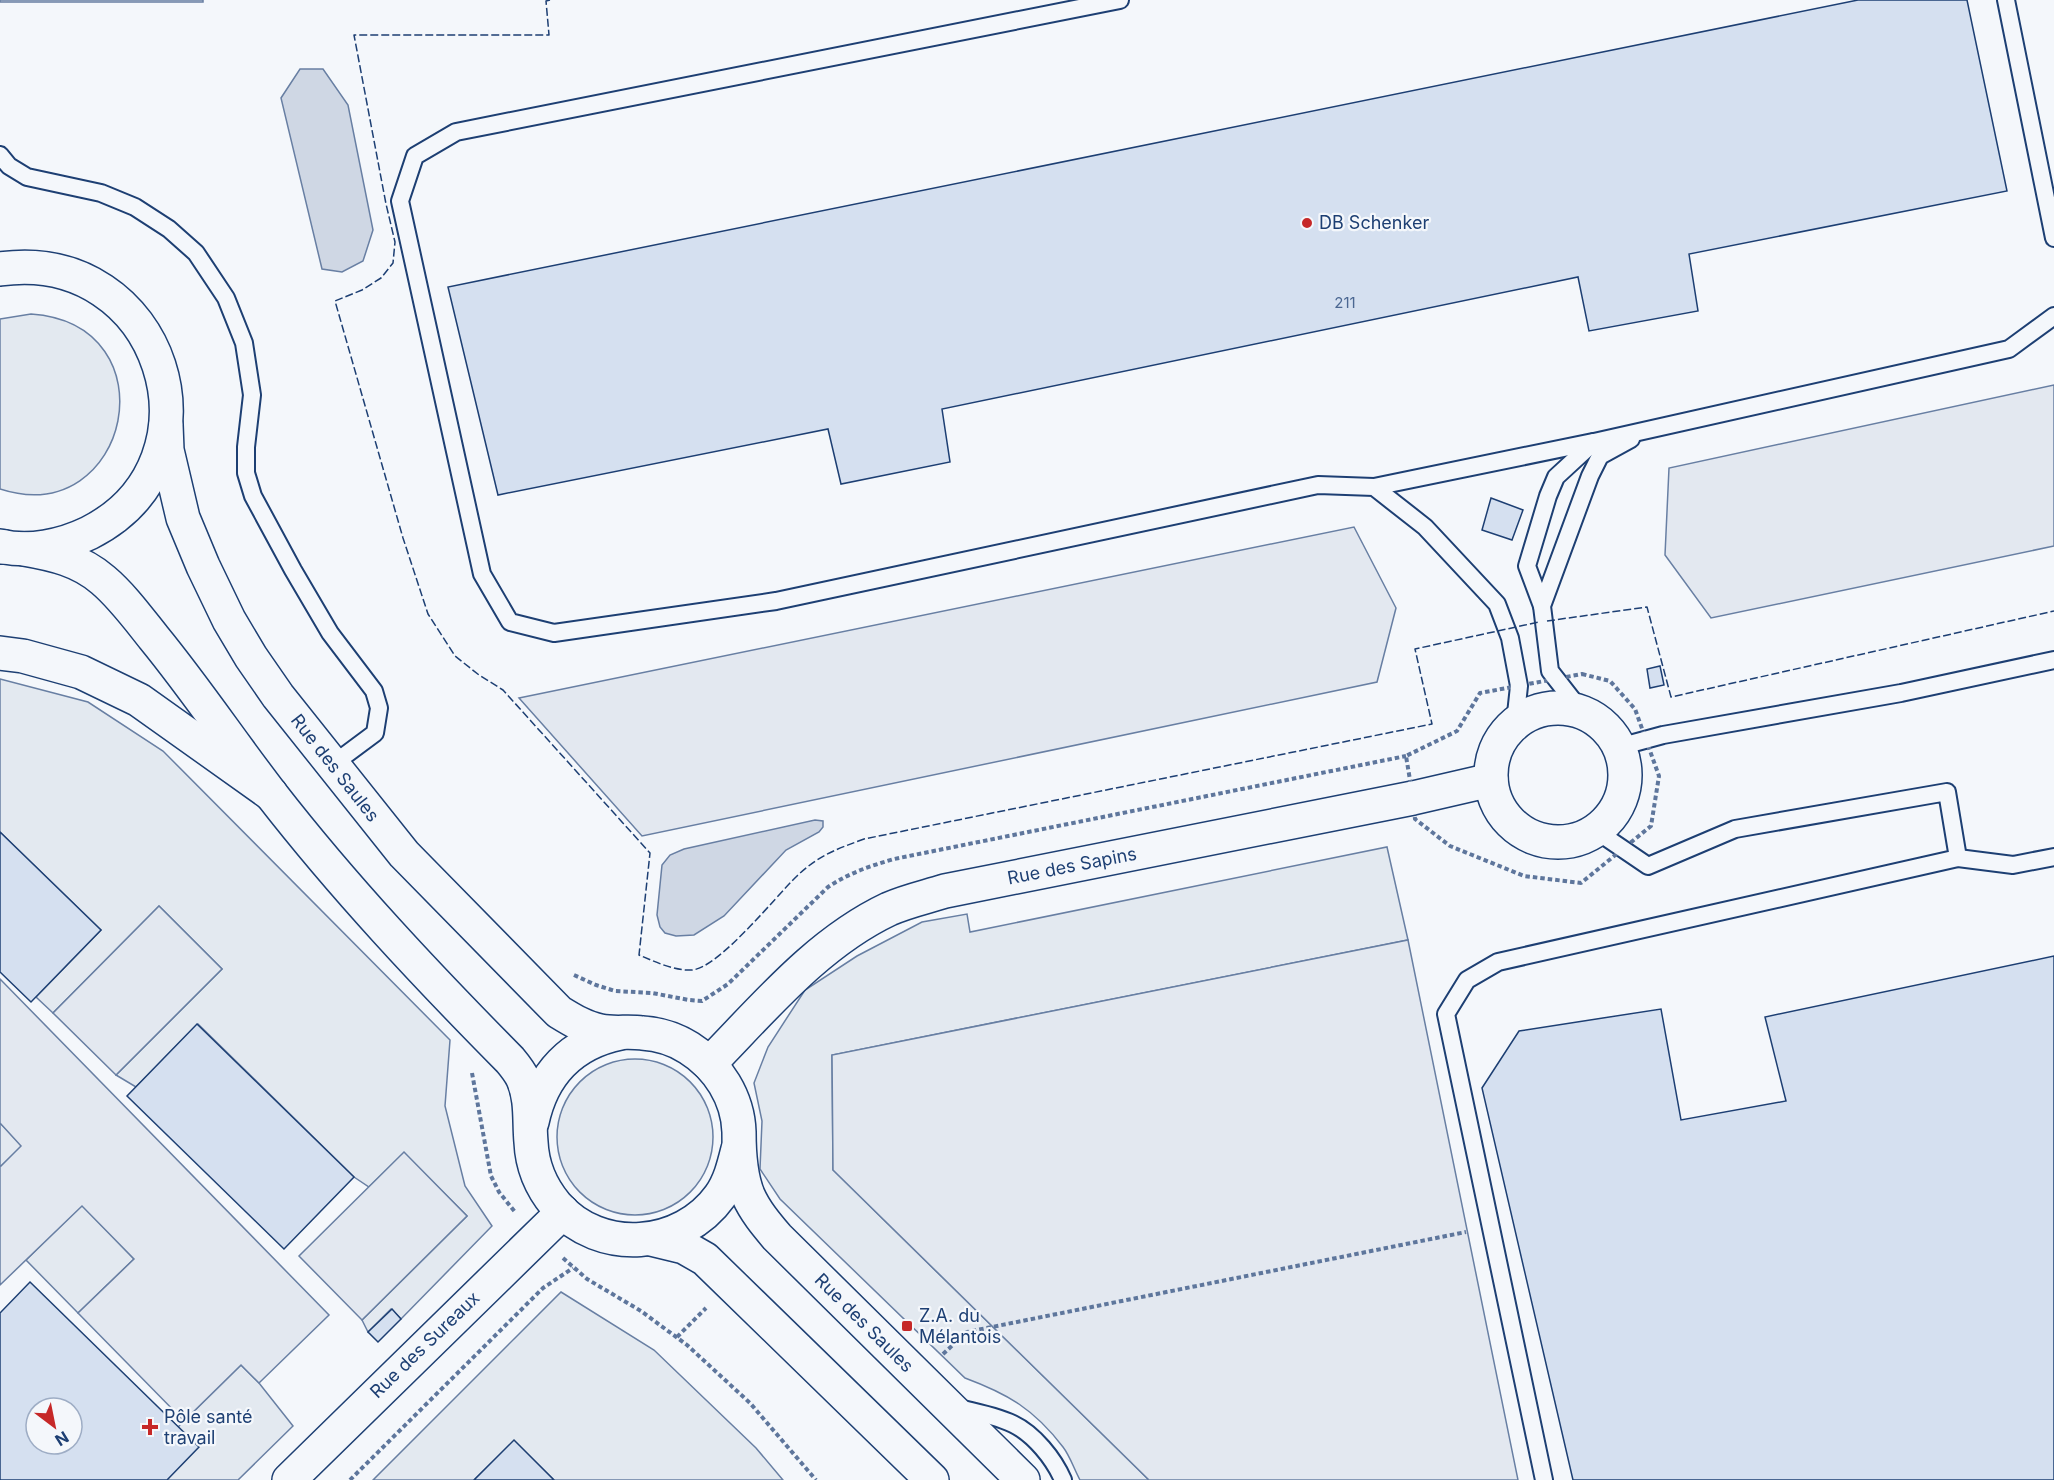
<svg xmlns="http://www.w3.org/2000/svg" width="2054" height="1480" font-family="Inter,sans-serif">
	<rect width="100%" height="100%" fill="#f4f7fb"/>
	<g fill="#e3e9f0" stroke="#687fa3" stroke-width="1.5">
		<path d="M31,314C174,324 130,531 0,489V319Z"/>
		<polygon points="0,679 88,702 163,751 450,1040 445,1106 465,1186 492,1226 401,1319 391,1309 368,1332 362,1320 467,1216 404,1153 369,1187 354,1177 198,1024 136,1087 116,1075 222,969 159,906 53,1013 36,997 101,930 0,832"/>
		<path d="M1387,847L1408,940L832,1055L833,1170L1149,1480H1080C1074,1469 1070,1456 1063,1447C1034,1409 1008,1394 965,1378L780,1199L760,1169L762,1121L754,1083L768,1047L805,990L857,956L922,922L967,914L970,932Z"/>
		<circle cx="635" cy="1137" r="78"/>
		<polygon points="0,1123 22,1146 0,1167"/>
		<polygon points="82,1205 134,1259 78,1313 26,1260"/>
		<polygon points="561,1292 654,1350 756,1448 783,1480 554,1480 514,1441 474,1480 373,1480"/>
		<polygon points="241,1365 259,1383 293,1426 238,1480 167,1480 178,1427"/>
	</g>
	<g fill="#e3e8f0" stroke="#687fa3" stroke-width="1.5">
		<rect x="0" y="0" width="203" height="2"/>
		<polygon points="2054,385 2054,546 1711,618 1665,555 1669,468"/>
		<polygon points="1354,527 1396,608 1377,682 642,836 519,698"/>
		<polygon points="159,906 222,969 116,1075 53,1013"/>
		<polygon points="1408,940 1518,1480 1149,1480 833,1170 832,1055"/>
		<polygon points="0,979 329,1315 259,1383 241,1365 184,1421 78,1313 134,1259 82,1206 0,1285 0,1167 21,1146 0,1123"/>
		<polygon points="404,1152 467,1216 362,1320 299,1256"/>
	</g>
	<g fill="#cfd7e4" stroke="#687fa3" stroke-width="1.5">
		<polygon points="300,69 323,69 348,105 373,230 363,261 342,272 322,269 281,98"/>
		<polygon points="815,820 823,821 823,827 819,832 786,850 724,916 694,935 676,936 665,933 660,927 657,915 662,865 670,855 684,849"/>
	</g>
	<g fill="#d5e0f0" stroke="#1d3f73" stroke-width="1.5" fill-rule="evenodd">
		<polygon points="1858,0 1967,0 2007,191 1689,254 1698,311 1589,331 1578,277 942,409 950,462 841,484 828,429 498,495 448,287"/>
		<polygon points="1491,498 1523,510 1512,540 1482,530"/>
		<polygon points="1660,666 1664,685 1650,688 1647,669"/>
		<polygon points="0,832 101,930 31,1002 0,972"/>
		<polygon points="2054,956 2054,1480 1573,1480 1482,1088 1519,1031 1661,1009 1681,1120 1786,1101 1765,1017"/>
		<polygon points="197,1024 354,1177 284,1249 127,1096"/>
		<path d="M30,1282L199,1447L167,1480H0V1313ZM36,1408H72V1444H36Z"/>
		<polygon points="392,1309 401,1319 378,1342 368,1332"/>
		<polygon points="514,1440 554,1480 474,1480"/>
	</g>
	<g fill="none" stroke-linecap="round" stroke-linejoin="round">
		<defs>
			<g id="service">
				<polyline points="1120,0 456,132 415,156 400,201 482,574 510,622 554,633 776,601 1318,485 1374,487 1425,527 1497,604 1510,638 1519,686 1515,723"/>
				<polyline points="2006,0 2054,238"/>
				<polyline points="0,155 9,166 27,177 101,193 135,207 169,229 196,253 226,298 244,343 252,395 246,447 246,473 253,496 293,570 330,633 374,691 379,708 375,733 332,765"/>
				<polyline points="1374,487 1593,442"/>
				<polyline points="1542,606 1527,566 1548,496 1556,477 1594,442 2009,349 2054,316"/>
				<polyline points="1582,712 1550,671 1542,606 1590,476 1600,456 1631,439"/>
				<polyline points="1619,747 1663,735 1901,693 2054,660"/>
				<polyline points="1958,858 2013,865 2054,857"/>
				<path d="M958,1408C976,1412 996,1416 1013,1424C1034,1434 1054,1459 1063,1480"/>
				<polyline points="1544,1480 1446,1014 1467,980 1498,962 1958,858 1947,792 1735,829 1648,866 1595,830"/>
			</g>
			<g id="minor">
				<path d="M166,425L167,450L183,518L203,566L229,620L251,657L278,696L404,854L559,1012C572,1020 585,1028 600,1031C614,1034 628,1031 642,1033C658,1034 675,1039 689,1048C718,1066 738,1098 739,1132C739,1153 740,1175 748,1195C755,1211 766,1224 777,1237L1023,1480"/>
				<path d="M24,549C53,554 80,560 103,580C122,596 138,618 154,638C195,688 231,742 271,794C344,888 426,975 510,1060C515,1066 520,1072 523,1079C532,1100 529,1121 531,1142C532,1165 541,1187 556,1205C600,1256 682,1249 720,1196C730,1182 734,1165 738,1149"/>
				<circle cx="1558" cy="775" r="67"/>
				<path d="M709,1064C764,1008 817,943 889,909C907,901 926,897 945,891L1413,798L1491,780"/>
				<path d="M532,1122C542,1074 571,1043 620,1033"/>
				<polyline points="651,1239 684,1247 705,1259 932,1480"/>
				<polyline points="289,1480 563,1212"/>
			</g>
			<path id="primary" d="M0,269C163,246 231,461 89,533C62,546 29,553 0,546"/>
			<g id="motorway">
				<polyline points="0,547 4,547"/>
				<polyline points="0,653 23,656 81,672 139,700 271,794"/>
			</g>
		</defs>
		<use href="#service" stroke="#1d3f73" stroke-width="20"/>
		<use href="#minor" stroke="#1d3f73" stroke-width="36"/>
		<use href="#primary" stroke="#1d3f73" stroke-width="36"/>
		<use href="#motorway" stroke="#1d3f73" stroke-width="36"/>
		<g stroke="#5e769c" stroke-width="4" stroke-dasharray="4.5 3" stroke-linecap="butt">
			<polygon points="1582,674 1610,681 1635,709 1659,776 1651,826 1581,883 1524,876 1450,846 1415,819 1413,798 1406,756 1457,731 1480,693"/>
			<path d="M574,975L596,985L615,991L652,993L689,1000L702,1001L728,984L828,887C849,873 870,866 894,859L1406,756"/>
			<polyline points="472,1073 491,1176 499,1192 515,1212"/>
			<polyline points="563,1258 587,1279 641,1311 687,1345 750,1403 816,1480"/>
			<polyline points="677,1337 706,1308"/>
			<polyline points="943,1354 967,1332 1466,1232"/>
			<polyline points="350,1480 543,1288 573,1268"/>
		</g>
		<use href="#service" stroke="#f4f7fb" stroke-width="16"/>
		<use href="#minor" stroke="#f4f7fb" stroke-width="33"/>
		<use href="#primary" stroke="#f4f7fb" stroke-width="33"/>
		<use href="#motorway" stroke="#f4f7fb" stroke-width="33"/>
		<g stroke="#1d3f73" stroke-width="1.5" stroke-dasharray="8 3" stroke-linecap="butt">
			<path d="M550,0L546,1L549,35H354L386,204L395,242L393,263L381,278L362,290L335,301L403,538L428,614L455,656L479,675L503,690L650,853L639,955C656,962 674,971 692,970C719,968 776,896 797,876C819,855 837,849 864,839L1432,724L1415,649L1539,622"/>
			<polyline points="1547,621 1647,607 1671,697 2054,611"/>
		</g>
	</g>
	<g fill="#c62828" stroke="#f4f7fb" stroke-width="2">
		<circle cx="1307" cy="223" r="6"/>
		<rect x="901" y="1320" width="12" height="12" rx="3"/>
		<path d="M147 1418h6v6h6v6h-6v6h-6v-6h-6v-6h6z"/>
	</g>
	<g text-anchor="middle" stroke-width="4.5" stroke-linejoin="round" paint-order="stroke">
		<g font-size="15" fill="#4b6792">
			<text x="1345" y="308">211</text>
		</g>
		<g font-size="18" fill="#1d3f73" stroke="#f4f7fb" text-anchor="start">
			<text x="1319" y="229">DB Schenker</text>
			<text x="919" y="1322">Z.A. du<tspan x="919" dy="21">Mélantois</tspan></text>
			<text x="164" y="1423">Pôle santé<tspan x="164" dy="21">travail</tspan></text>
		</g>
		<g font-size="18" fill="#1d3f73" stroke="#f4f7fb">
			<text transform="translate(335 768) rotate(52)" y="6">Rue des Saules</text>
			<text transform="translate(1072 866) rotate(-11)" y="6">Rue des Sapins</text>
			<text transform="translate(864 1323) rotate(45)" y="6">Rue des Saules</text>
			<text transform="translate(425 1345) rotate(-44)" y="6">Rue des Sureaux</text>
		</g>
	</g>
	<g transform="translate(54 1426) rotate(148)"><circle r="28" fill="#f4f7fb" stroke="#9eadc5" stroke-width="1.5"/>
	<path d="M0-4.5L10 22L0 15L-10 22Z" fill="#c62828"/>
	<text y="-9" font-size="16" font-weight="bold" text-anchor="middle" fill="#1d3f73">N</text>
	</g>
</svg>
